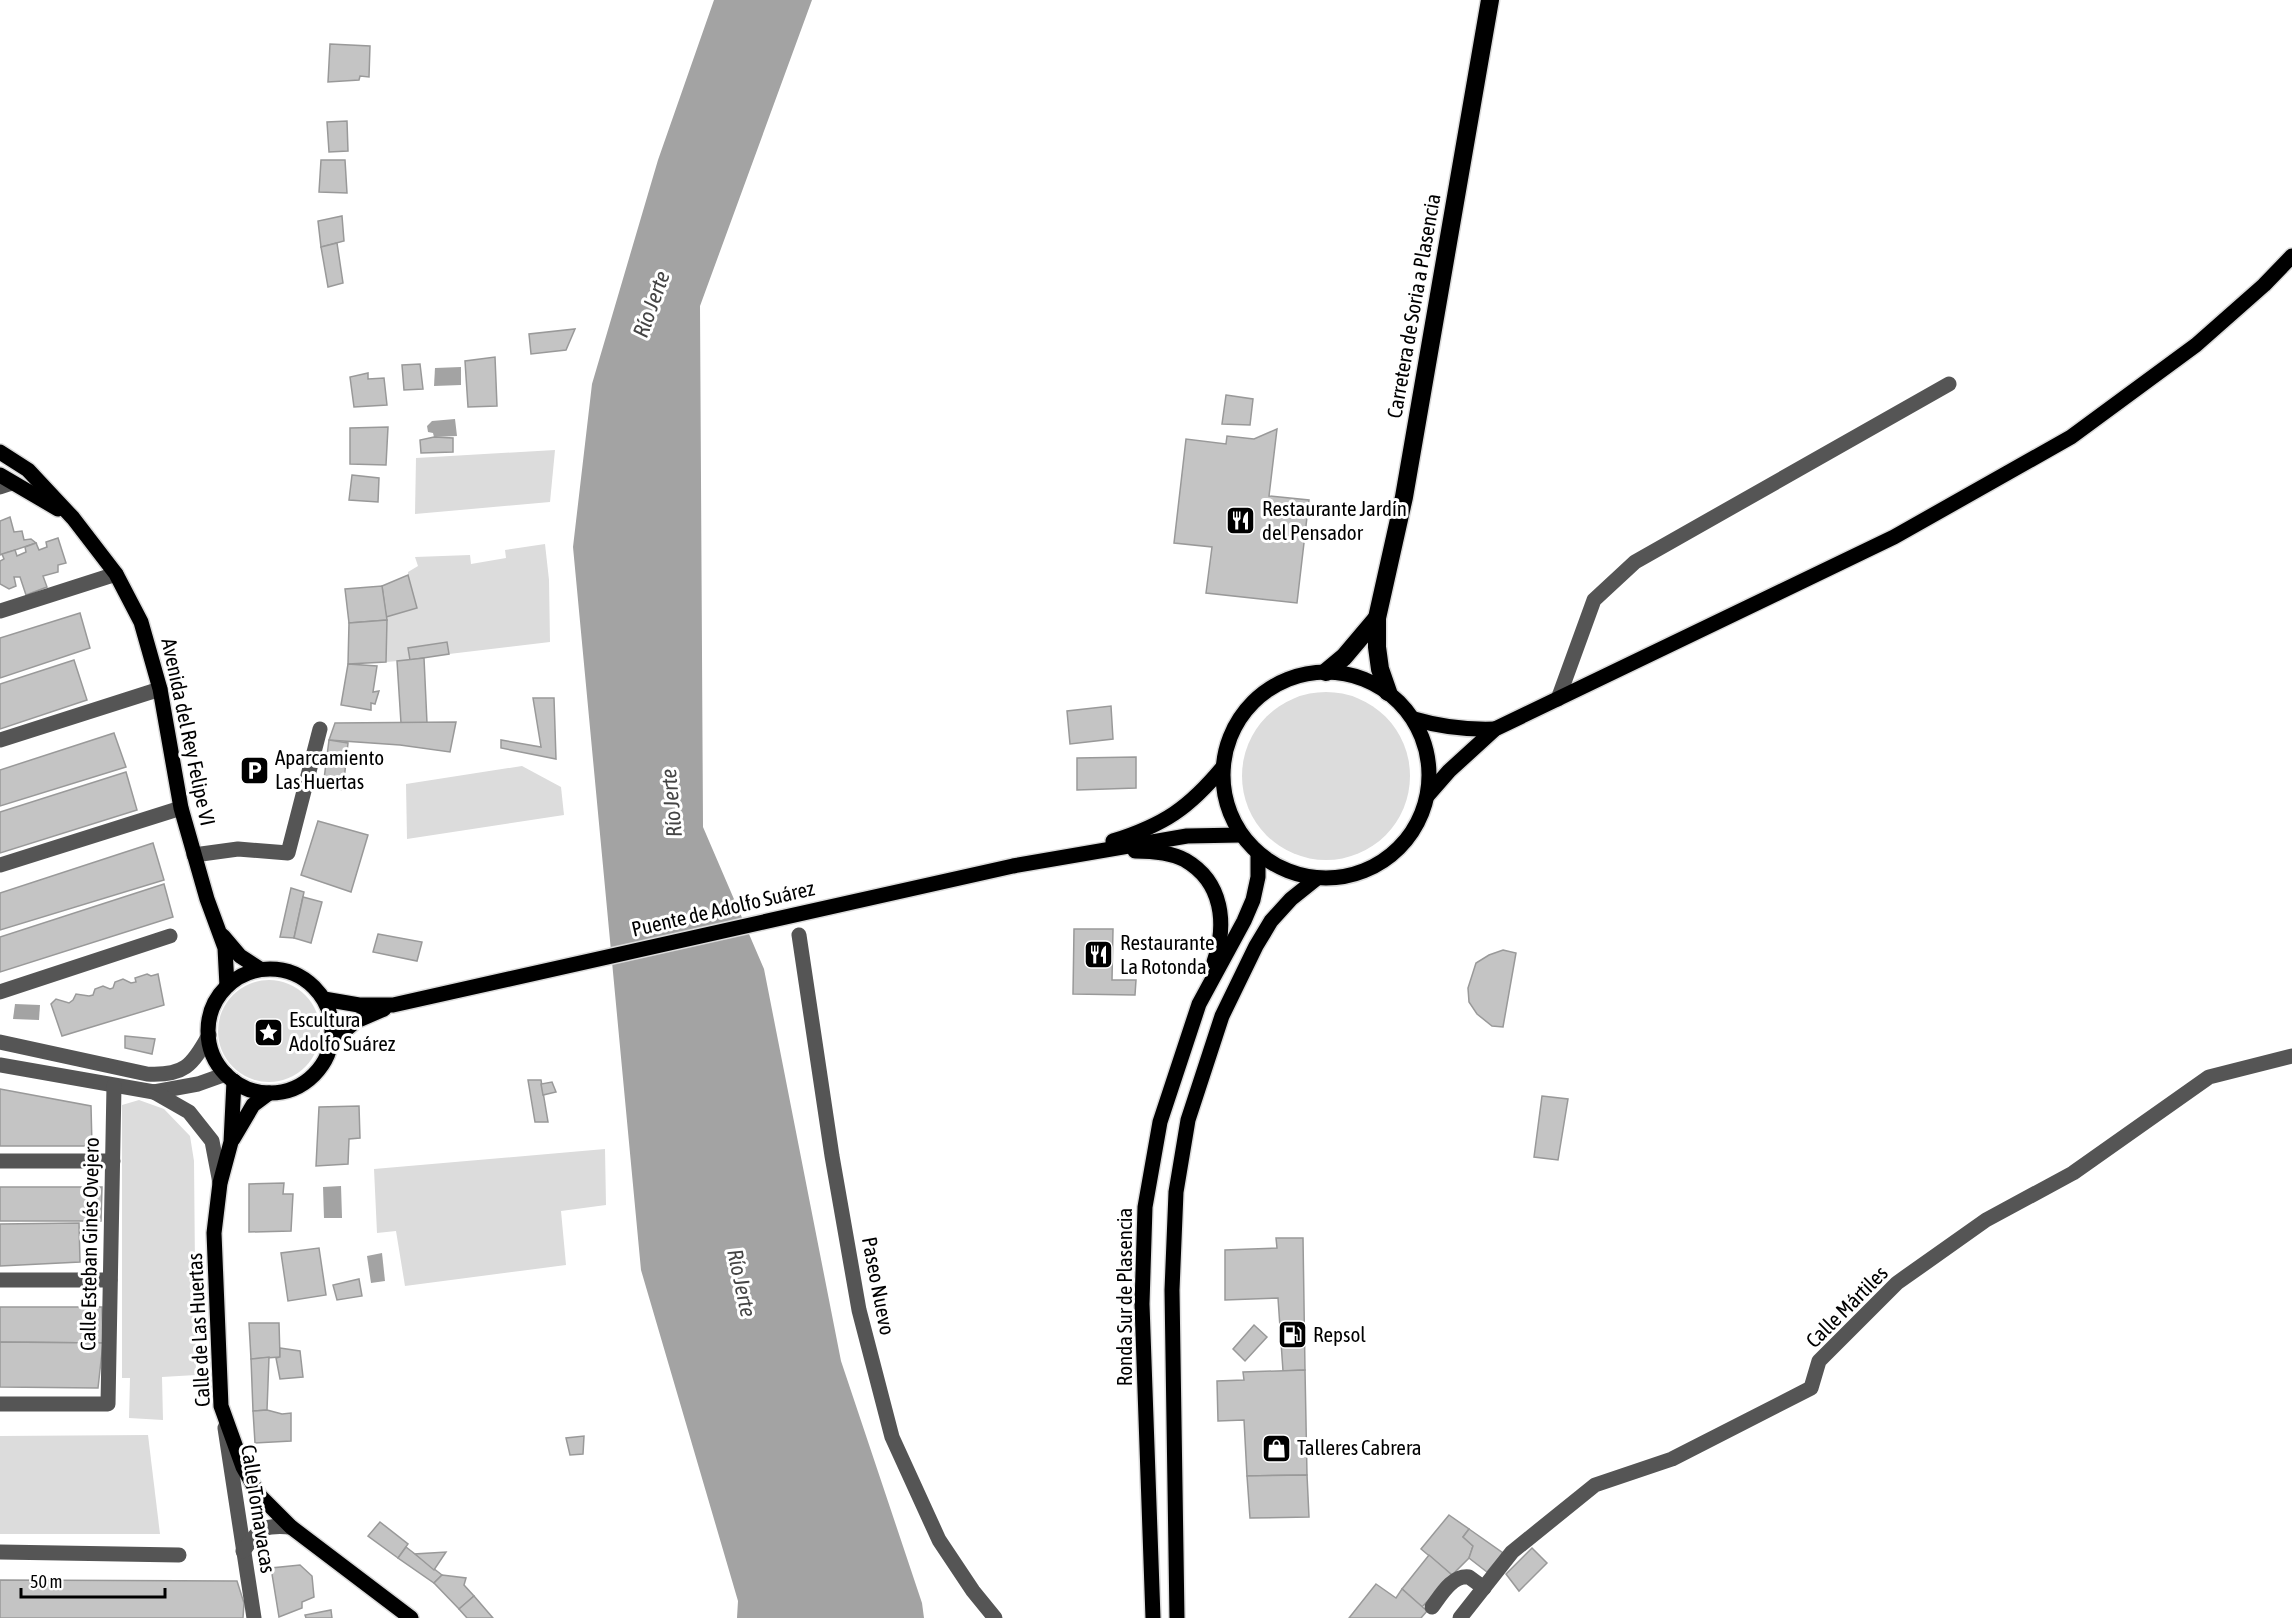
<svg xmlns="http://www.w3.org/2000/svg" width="2292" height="1618" font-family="'Asap Condensed',sans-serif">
	<rect width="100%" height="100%" fill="#fff"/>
	<g fill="#dcdcdc">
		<polygon points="555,450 550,502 415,514 416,458"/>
		<polygon points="545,544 549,580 550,642 449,654 447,642 408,648 410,660 386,662 386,617 417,608 408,575 408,572 418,566 415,557 470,555 471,564 506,558 505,550"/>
		<circle cx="1326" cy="776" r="84"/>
		<polygon points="522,766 561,787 564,815 407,839 406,784"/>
		<circle cx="269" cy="1031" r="51"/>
		<polygon points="139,1100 164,1109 190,1136 194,1161 196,1375 162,1377 163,1420 129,1418 130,1378 122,1378 122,1105"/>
		<polygon points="605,1149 606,1205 561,1211 566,1265 405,1286 396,1231 377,1233 374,1169"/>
		<polygon points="148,1435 160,1534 0,1534 0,1436"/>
	</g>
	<g fill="#a3a3a3">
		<polygon points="714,0 812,0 700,306 703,827 764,969 841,1361 922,1603 924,1618 737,1618 738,1601 641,1270 573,547 592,384 658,160"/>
		<polygon points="461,367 461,385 434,386 435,368"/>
		<polygon points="455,419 457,436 434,437 433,433 428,432 427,426 432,421"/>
		<polygon points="15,1004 40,1005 39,1020 13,1019"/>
		<polygon points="341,1186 342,1218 324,1218 323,1187"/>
		<polygon points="382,1253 385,1281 371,1283 367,1256"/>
	</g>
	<g fill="#c4c4c4" stroke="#999" stroke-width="1.5">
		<polygon points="330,44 370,46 369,77 360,76 359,80 328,82"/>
		<polygon points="347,121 348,151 329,152 327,122"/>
		<polygon points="321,160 345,160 347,193 319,192"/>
		<polygon points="342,216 344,241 321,247 318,221"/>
		<polygon points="337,243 343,283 328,287 321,247"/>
		<polygon points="575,329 566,350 531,354 529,334"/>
		<polygon points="495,357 497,406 468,407 465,361"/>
		<polygon points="420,364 423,389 404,390 402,365"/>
		<polygon points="368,373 368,379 384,378 387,405 354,407 350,377"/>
		<polygon points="1226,395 1253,399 1250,425 1222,424"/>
		<polygon points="388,427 386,465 350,464 350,428"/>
		<polygon points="1277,429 1269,496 1309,500 1297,603 1206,593 1212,547 1174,543 1186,439 1226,444 1227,436 1254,439"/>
		<polygon points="434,437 453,438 453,452 421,453 420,440"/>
		<polygon points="352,475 379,478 378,502 349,500"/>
		<polygon points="10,517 14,532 22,531 24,540 31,539 36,543 0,555 0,521"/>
		<polygon points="58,538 66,563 58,565 58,572 43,576 47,587 26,595 20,577 14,577 16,586 9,589 0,584 0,561 4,559 2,554 15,550 17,556 26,552 25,547 36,543 39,550 47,547 46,542"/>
		<polygon points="408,575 417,608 386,617 382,586"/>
		<polygon points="382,586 387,620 349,623 345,589"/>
		<polygon points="80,613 90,648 0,678 0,638"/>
		<polygon points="387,620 386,662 348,664 349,623"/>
		<polygon points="447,642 449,654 410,660 408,648"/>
		<polygon points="424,658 427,723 401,723 397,661"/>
		<polygon points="74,660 87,700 0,729 0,684"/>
		<polygon points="348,664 377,666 373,692 379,691 375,704 371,703 371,710 341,705"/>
		<polygon points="533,698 554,698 556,759 501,748 501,740 541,747"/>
		<polygon points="1111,706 1113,739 1070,744 1067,711"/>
		<polygon points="456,722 450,752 400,745 329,740 335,723"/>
		<polygon points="114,733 126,767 0,806 0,770"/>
		<polygon points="329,740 348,743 343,790 323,787"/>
		<polygon points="1136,757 1136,788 1077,790 1077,758"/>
		<polygon points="126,772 137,810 0,853 0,812"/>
		<polygon points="318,821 368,835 351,892 301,875"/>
		<polygon points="153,843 164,880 0,930 0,893"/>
		<polygon points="164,884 173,917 0,972 0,937"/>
		<polygon points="291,888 304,892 294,938 280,937"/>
		<polygon points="303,897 322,902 311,943 294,938"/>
		<polygon points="1074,929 1113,929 1112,980 1136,980 1135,995 1073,994"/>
		<polygon points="378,934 422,942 417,961 373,952"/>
		<polygon points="1503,950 1516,953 1503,1027 1492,1026 1477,1014 1469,1002 1468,988 1476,963 1489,955"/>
		<polygon points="147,974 151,976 158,974 164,1005 62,1036 51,1004 56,999 69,1003 73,1000 76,994 89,996 93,995 95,989 103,986 110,989 113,988 115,982 123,979 131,983 136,982 135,978"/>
		<polygon points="125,1036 155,1039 152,1054 125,1048"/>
		<polygon points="528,1080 541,1080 548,1122 535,1122"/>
		<polygon points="552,1082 556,1092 543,1095 541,1084"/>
		<polygon points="0,1089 91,1106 92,1146 0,1146"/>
		<polygon points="1542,1096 1568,1099 1558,1160 1534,1157"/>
		<polygon points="359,1106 360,1138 349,1139 348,1164 316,1166 319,1107"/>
		<polygon points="284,1183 283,1194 293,1194 291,1231 249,1232 249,1184"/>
		<polygon points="0,1187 102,1187 101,1221 0,1221"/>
		<polygon points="79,1223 80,1262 0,1266 0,1224"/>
		<polygon points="1276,1238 1303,1238 1305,1370 1283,1371 1278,1298 1225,1300 1225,1250 1277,1248"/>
		<polygon points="319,1248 326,1295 288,1301 281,1253"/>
		<polygon points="359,1279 362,1296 337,1300 333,1285"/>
		<polygon points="0,1307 102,1307 103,1343 0,1342"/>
		<polygon points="249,1323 279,1323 280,1357 251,1359"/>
		<polygon points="1254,1325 1267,1337 1245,1361 1233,1349"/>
		<polygon points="0,1342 103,1343 98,1388 0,1387"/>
		<polygon points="280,1348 300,1351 303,1377 280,1379 276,1358 280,1357"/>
		<polygon points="269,1357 267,1410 253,1411 251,1359"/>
		<polygon points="1305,1370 1307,1475 1247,1476 1244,1420 1218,1421 1217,1381 1244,1380 1243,1372"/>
		<polygon points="267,1410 282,1414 291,1413 291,1441 255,1443 253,1411"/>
		<polygon points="584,1436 583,1454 570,1455 566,1438"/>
		<polygon points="1307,1475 1309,1517 1250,1518 1247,1476"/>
		<polygon points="1449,1515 1469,1529 1463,1537 1473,1546 1469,1558 1452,1575 1421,1549"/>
		<polygon points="380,1522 408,1544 398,1558 368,1536"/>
		<polygon points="1469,1529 1503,1553 1487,1572 1469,1558 1473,1546 1463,1537"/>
		<polygon points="406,1547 442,1575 434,1583 398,1558"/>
		<polygon points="1532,1548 1547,1563 1519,1591 1506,1574"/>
		<polygon points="446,1552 434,1570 415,1554"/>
		<polygon points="1429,1555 1452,1575 1422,1607 1402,1589"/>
		<polygon points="300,1565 312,1576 314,1597 302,1602 302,1608 279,1617 271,1568"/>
		<polygon points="442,1575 466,1578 464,1585 474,1596 459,1609 434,1583"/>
		<polygon points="0,1580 237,1581 244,1603 243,1618 0,1618"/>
		<polygon points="1376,1584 1396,1598 1402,1589 1427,1611 1421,1618 1349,1618"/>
		<polygon points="474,1596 493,1618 467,1618 459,1609"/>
		<polygon points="331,1610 332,1618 306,1618 305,1615"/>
	</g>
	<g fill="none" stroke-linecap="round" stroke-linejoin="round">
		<defs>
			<g id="major">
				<polyline points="0,452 28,470 73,518 116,574 141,622 160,689 181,808 207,899 225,948 227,986"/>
				<polyline points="0,475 58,509"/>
				<circle cx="1326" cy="775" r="103"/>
				<path d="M1414,719C1441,727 1466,730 1495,729"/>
				<polyline points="1428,795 1449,771 1495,729 1894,537 2071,437 2196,345 2264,285 2292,256"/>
				<path d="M1113,841C1164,825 1189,808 1223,767"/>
				<path d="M1135,851C1150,851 1170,852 1185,860C1223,882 1227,924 1214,962"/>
				<polyline points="223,936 240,956 260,969"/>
				<circle cx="270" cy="1031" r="62"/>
				<polyline points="324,999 359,1005 393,1005 1013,866 1187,836 1241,835"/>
				<polyline points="331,1042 356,1021 384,1009"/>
				<polyline points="234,1081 231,1142 220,1183 214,1233 221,1406 243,1467 259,1495 291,1527 411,1618"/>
				<polyline points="233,1139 253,1105 269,1093"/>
				<polyline points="1153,1618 1142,1304 1145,1207 1160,1122 1199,1004 1244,921 1253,900 1258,877 1258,854"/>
				<polyline points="1177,1618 1172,1290 1176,1192 1188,1120 1222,1016 1256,946 1271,921 1291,899 1316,879"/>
			</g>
			<g id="highway">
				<polyline points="1326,672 1344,657 1377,618"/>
				<polyline points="1388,692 1380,669 1377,647 1377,618 1404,497 1490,0"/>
			</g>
		</defs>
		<use href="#major" stroke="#dbdbdb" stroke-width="18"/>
		<use href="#highway" stroke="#dbdbdb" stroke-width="21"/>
		<g stroke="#555" stroke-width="15">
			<polyline points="0,487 12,483"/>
			<polyline points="0,611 116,574"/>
			<polyline points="1558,699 1594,600 1635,562 1949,384"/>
			<polyline points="0,740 160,689"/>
			<polyline points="194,855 238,849 288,853 320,729"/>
			<polyline points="0,865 181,808"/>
			<polyline points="799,935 832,1156 859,1310 892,1437 939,1540 973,1591 995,1618"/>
			<polyline points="0,992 170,936"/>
			<path d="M0,1042L147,1074C184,1076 192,1066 209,1035"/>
			<polyline points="0,1065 154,1092 198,1084 226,1074"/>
			<polyline points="154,1092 189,1112 212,1141 220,1183"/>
			<polyline points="0,1161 113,1161"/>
			<polyline points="0,1280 110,1280"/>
			<polyline points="0,1404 108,1404 114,1086"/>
			<polyline points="225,1428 254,1618"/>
			<path d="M243,1551C261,1528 261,1525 291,1527"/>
			<polyline points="0,1552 179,1555"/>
			<path d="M1432,1607C1441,1595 1452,1575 1469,1577L1484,1588"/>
			<polyline points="1460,1618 1512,1552 1595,1485 1672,1459 1811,1388 1819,1361 1897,1283 1986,1220 2073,1173 2209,1077 2292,1056"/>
		</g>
		<use href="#major" stroke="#000" stroke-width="15"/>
		<use href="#highway" stroke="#000" stroke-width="18"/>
	</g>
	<defs>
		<symbol id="restaurant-square" viewBox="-11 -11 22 22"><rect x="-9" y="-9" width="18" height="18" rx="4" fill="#000" stroke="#fff"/><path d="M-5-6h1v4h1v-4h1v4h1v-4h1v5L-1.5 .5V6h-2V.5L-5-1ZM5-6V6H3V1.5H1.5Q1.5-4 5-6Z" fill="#fff"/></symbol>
		<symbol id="parking-square" viewBox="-11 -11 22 22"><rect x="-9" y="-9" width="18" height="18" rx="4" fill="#000" stroke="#fff"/><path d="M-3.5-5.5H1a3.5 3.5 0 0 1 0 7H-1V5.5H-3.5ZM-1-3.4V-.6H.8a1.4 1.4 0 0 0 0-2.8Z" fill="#fff"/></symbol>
		<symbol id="sight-square" viewBox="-11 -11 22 22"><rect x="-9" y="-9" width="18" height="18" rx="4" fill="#000" stroke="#fff"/><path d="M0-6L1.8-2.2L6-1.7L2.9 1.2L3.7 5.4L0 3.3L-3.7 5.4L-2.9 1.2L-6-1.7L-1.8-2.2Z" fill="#fff"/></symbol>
		<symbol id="fuel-square" viewBox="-11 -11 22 22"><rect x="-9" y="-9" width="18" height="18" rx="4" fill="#000" stroke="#fff"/><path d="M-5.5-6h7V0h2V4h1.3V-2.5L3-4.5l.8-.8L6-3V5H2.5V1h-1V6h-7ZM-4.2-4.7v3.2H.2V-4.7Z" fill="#fff"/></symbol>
		<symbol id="shop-square" viewBox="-11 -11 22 22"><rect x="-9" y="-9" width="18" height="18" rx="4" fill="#000" stroke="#fff"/><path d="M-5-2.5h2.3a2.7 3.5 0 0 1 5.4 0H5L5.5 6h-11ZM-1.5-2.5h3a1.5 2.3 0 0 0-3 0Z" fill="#fff"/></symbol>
	</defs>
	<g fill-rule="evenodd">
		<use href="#restaurant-square" x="1224" y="504" width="33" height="33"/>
		<use href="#parking-square" x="238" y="754" width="33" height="33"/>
		<use href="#restaurant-square" x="1082" y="938" width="33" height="33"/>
		<use href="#sight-square" x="252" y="1016" width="33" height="33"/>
		<use href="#fuel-square" x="1276" y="1318" width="33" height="33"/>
		<use href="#shop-square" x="1260" y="1432" width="33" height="33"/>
	</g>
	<g text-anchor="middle" stroke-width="6" stroke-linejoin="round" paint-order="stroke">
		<g font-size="21" fill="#000" stroke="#fff">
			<text transform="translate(1414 306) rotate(-80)" y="7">Carretera de Soria a Plasencia</text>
			<text transform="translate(188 732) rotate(78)" y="7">Avenida del Rey Felipe VI</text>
			<text transform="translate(723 909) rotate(-13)" y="7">Puente de Adolfo Suárez</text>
			<text transform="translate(90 1244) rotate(-89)" y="7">Calle Esteban Ginés Ovejero</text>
			<text transform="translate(878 1286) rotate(79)" y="7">Paseo Nuevo</text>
			<text transform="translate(1125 1297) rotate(-90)" y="7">Ronda Sur de Plasencia</text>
			<text transform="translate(1847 1307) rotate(-45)" y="7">Calle Mártiles</text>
			<text transform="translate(199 1330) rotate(-93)" y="7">Calle de Las Huertas</text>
			<text transform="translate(258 1509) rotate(81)" y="7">Calle Tornavacas</text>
		</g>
		<g font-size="21" fill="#000" stroke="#fff" text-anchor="start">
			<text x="1262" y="516">Restaurante Jardín<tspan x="1262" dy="24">del Pensador</tspan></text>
			<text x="275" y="765">Aparcamiento<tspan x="275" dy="24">Las Huertas</tspan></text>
			<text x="1120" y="950">Restaurante<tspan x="1120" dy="24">La Rotonda</tspan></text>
			<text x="289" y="1027">Escultura<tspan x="289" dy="24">Adolfo Suárez</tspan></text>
			<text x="1313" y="1342">Repsol</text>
			<text x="1297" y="1455">Talleres Cabrera</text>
		</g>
		<g font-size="22" font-style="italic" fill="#444" stroke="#fff">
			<text transform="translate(651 304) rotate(-70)" y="8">Río Jerte</text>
			<text transform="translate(671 803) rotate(-95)" y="8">Río Jerte</text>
			<text transform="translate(742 1283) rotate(78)" y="8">Río Jerte</text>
		</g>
	</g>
	<path d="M21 1588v9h144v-9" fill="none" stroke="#000000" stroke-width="3"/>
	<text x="30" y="1588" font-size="18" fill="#000000" stroke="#ffffff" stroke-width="4.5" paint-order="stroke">50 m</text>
</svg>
